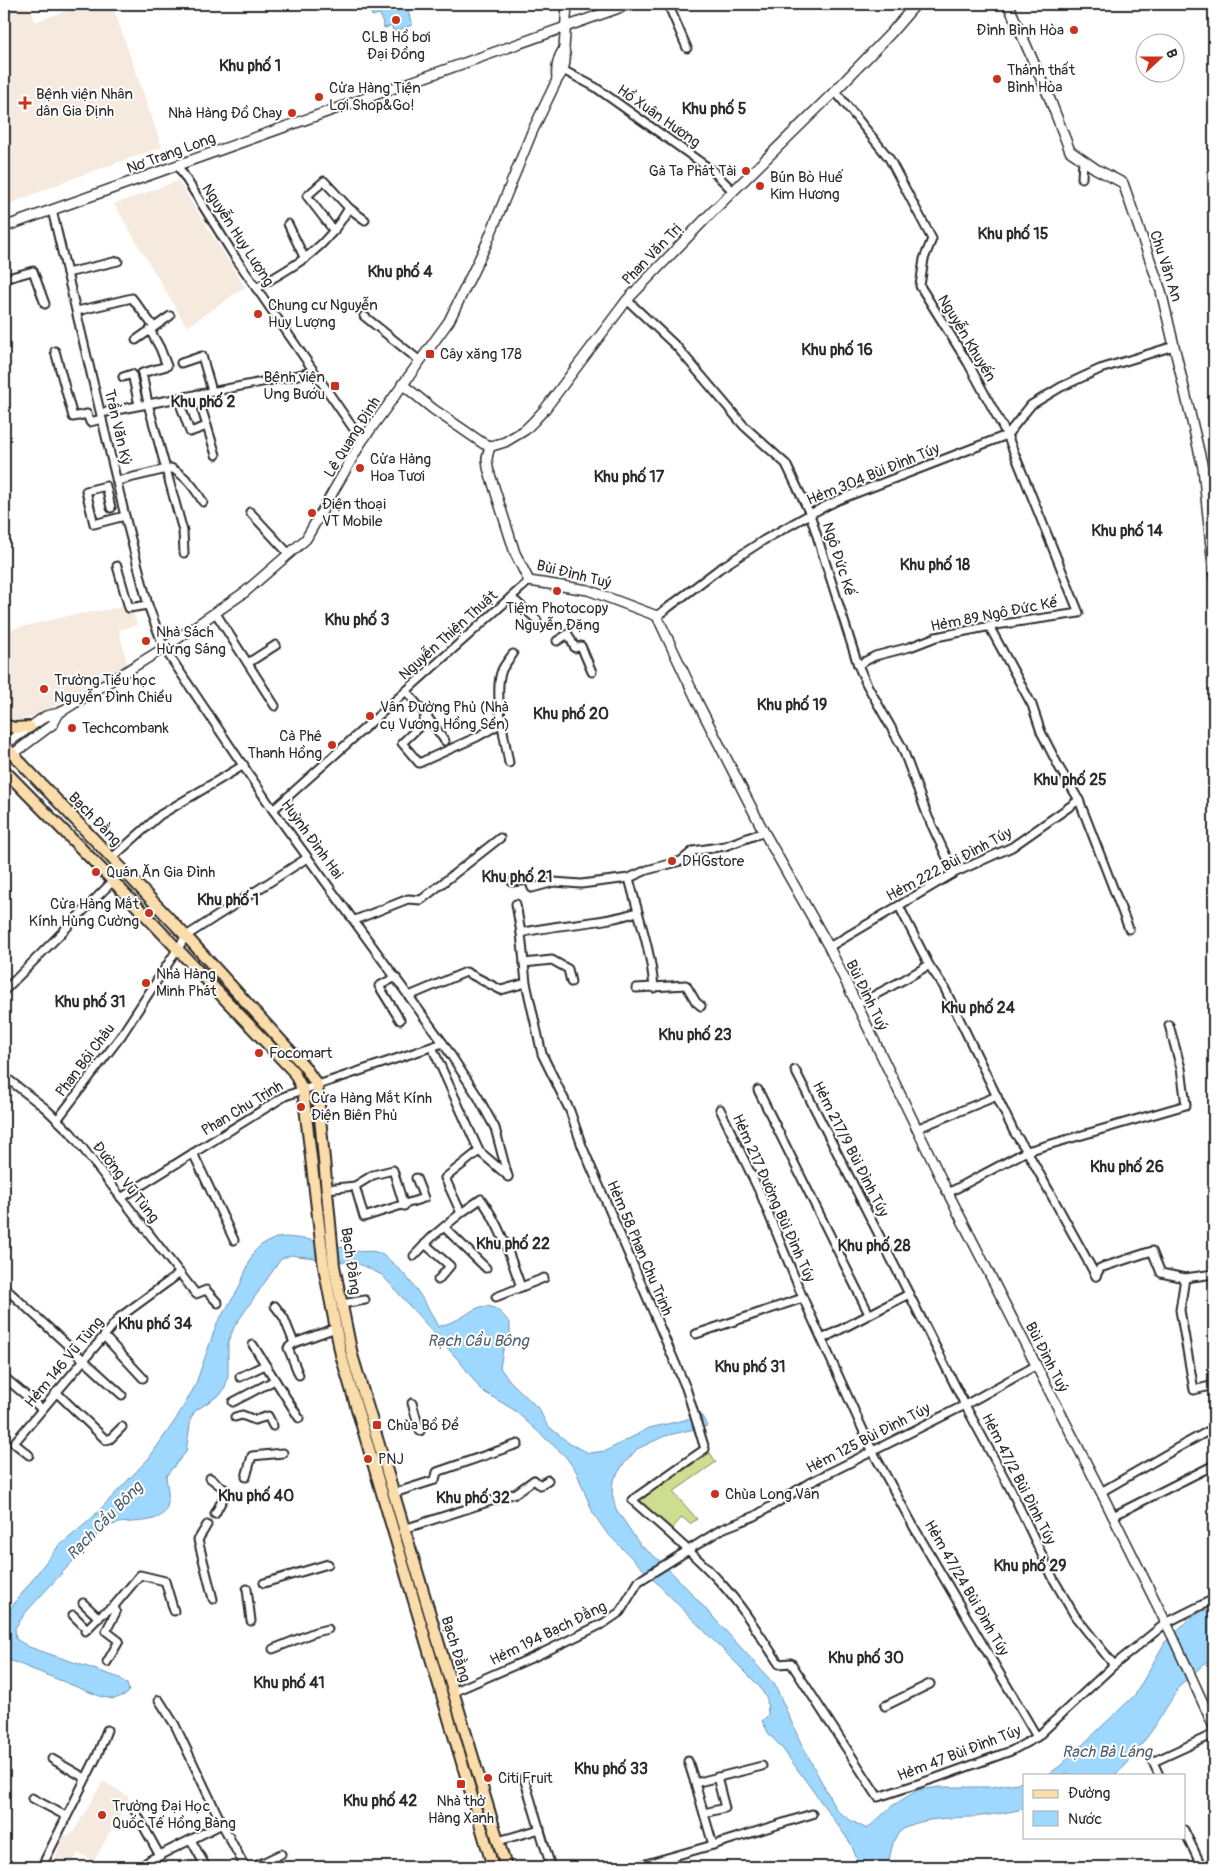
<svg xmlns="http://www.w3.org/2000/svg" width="1218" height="1871" font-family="Pangolin,sans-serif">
	<rect width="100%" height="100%" fill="#fff"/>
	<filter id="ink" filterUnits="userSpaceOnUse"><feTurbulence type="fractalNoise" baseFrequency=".02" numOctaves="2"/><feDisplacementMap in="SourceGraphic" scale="10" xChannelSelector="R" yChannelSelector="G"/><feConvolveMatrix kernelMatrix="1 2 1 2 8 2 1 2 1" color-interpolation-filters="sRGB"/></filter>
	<g filter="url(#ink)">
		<g fill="#f6e9de">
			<polygon points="4,4 26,4 33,14 34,22 87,4 112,4 162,147 71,179 4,206"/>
			<polygon points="178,181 245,287 187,327 114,204"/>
			<polygon points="124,607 133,612 137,625 119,630 127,663 40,715 21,720 4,720 4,631 72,615"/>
			<polygon points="103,1781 129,1797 94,1861 78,1853 70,1867 53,1867 63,1836 73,1833"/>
		</g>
		<polygon fill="#cedd90" stroke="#7c845e" points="710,1453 716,1462 673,1492 697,1519 690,1524 682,1517 671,1530 637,1500"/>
		<g fill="#9ed8ff" stroke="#7093aa">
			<polygon points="369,4 406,4 412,25 393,32 392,26 384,28 380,14 372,16"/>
			<path d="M286,1237C296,1238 307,1239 317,1241C330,1243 342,1248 355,1251C364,1253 373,1249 381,1254C406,1270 426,1301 438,1327C446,1324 456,1321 464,1316C485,1301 494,1303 510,1323V1334L503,1350L500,1368L511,1382L539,1409L547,1425L570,1444L589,1453L606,1451L649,1428L702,1416L707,1426L665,1436L637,1449L623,1465L613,1481L612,1493L616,1509L640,1545L660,1561L682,1583L775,1685L800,1741L837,1811L850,1820L867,1829L892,1806L918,1790L940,1787H991L1024,1782V1809C1010,1812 996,1814 982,1816C960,1819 912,1815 897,1835C890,1845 892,1858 885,1867H860L851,1844L842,1831L782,1748L769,1734L762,1721L768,1715L767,1699L759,1686L606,1532L593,1513L576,1471L565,1456L514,1410L481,1390L461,1363L382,1275L359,1264L291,1255L281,1259L234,1327L228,1343V1376L225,1388L221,1394L195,1411L191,1418L186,1452L166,1476C167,1486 170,1498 167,1507C163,1524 132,1521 119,1523C110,1525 105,1529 98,1534L26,1612L15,1628L16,1639L29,1647L120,1678L127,1684L129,1690L127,1694L114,1699L102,1697L4,1658V1612L11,1608L45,1563L58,1547L90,1520L149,1458L176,1419L195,1386L217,1323L238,1290L253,1253L261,1245L276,1238Z"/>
			<polygon points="1214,1603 1214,1657 1204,1664 1179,1687 1153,1729 1126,1765 1115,1775 1047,1775 1060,1766 1135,1695 1165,1642 1187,1621"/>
		</g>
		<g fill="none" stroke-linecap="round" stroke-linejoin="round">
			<defs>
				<g id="street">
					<polyline points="668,4 687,48"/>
					<polyline points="563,70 595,87 713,171 733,191"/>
					<polyline points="835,91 889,158 932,239 924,259 920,286 968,363 1007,435 1079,613 996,625 936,637 910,647 875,656 858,665"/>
					<polyline points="178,166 235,257 362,441"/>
					<polyline points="1082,178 1083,160"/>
					<polyline points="52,210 125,516 148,605 164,648 273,810 443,1043 478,1097 495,1128 508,1177"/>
					<polyline points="288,224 305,259"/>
					<polyline points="334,231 307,196 324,181 349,208 365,220"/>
					<polyline points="67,273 118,261"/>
					<polyline points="4,279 33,271 45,304"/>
					<path d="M256,288C298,264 324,251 349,208"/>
					<polyline points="627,300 677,347 744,426 786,464 810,514 858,665 866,683 902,747 928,817 954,873"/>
					<polyline points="77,311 132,298 154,327"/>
					<polyline points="364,316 420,361"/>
					<polyline points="150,330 160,348 167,366 142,373 148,404 183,531 184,553"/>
					<polyline points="136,340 170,316"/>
					<polyline points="55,351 73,417 87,414 90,422 102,419"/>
					<polyline points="181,363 202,356 212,391"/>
					<polyline points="123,377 132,374 139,405"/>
					<polyline points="197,394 216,455"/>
					<polyline points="178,398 190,432 207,426"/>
					<polyline points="101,413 314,372"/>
					<path d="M117,481L171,468C186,476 194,487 203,502"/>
					<polyline points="111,508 106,486 86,491 94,524 125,516"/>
					<polyline points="250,512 289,554"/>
					<polyline points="117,566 129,608 148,605"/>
					<polyline points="511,597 537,620"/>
					<polyline points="215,612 275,706"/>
					<polyline points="657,616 719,569 764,540 810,514 838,500 1007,435 1031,405 1061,387 1100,369 1174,346"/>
					<polyline points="989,626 1032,705 1041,732 1060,769 1079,800 1129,929"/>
					<polyline points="557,641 568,634 575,648 581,646 592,672"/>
					<polyline points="248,663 276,645"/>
					<polyline points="406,691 426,715 422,724 402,743 419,763 477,737 502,723"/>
					<polyline points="426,715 445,741"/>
					<path d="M509,763C505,740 493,691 502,670C505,664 509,659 513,654"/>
					<polyline points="273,810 529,581"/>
					<polyline points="112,858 160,815 244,765"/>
					<path d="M629,878C638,915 651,950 654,988"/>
					<polyline points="512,882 529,880 532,888 554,882 581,884 629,878 647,870 681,861 693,851 725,846 764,832"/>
					<polyline points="516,904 521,933"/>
					<polyline points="899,906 929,965 944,987 1014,1132 1027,1151 1096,1276"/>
					<polyline points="355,920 408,899 421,900 500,838"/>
					<polyline points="829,947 954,873 1012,847 1079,800"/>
					<polyline points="524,963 552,960 568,969 571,982"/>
					<polyline points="396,977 379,986 400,1020"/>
					<path d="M526,983L542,1054L570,1111L582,1146L686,1388L705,1449L632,1500C662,1527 694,1553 720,1582C743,1607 761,1637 779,1664L791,1663L878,1797L936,1778L1011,1751L1037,1737L1114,1665L1166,1623L1214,1599"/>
					<polyline points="636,988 686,985 696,1002 701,1006"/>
					<polyline points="4,991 113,881"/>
					<path d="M409,996L466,972L501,990L526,983L521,933C560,923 598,925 637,912"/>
					<polyline points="856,1005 905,979 929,965"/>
					<polyline points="432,1047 479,1151 508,1176"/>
					<polyline points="795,1070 909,1294"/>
					<polyline points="4,1076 45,1108 71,1133 196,1294 206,1290 218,1303"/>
					<polyline points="758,1090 869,1314"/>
					<polyline points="720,1109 761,1195 803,1298 873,1452 915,1529 1037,1737"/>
					<polyline points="57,1120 121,1036 186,936 307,858"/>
					<polyline points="916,1129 997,1096"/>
					<path d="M479,1151L445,1178L461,1213L481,1199C500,1225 510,1256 521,1287"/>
					<polyline points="193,1153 234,1240"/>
					<polyline points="355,1186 364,1217 424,1198 416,1178"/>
					<polyline points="326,1189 355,1186 373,1175 393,1170 404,1206"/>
					<polyline points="948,1193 1027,1151 1186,1105 1181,1068 1169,1025"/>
					<polyline points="121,1198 285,1096 443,1043"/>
					<polyline points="444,1227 486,1268"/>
					<polyline points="425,1244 450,1266 438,1280"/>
					<polyline points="414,1256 433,1236 461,1213"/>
					<polyline points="1096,1276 1100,1268 1152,1251 1161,1273 1185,1278 1214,1274"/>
					<polyline points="1185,1278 1180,1310 1194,1390 1214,1385"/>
					<polyline points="4,1287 122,1395"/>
					<polyline points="496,1297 544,1278"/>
					<polyline points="342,1304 365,1300"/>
					<polyline points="275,1306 284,1318 294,1343 336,1328"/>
					<polyline points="696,1334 803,1298"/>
					<polyline points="104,1336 143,1378"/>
					<polyline points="822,1339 909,1294 965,1405 1011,1490 1054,1580 1075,1616 1114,1665"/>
					<polyline points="294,1343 288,1348 299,1375"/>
					<polyline points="253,1345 299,1418"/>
					<polyline points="4,1377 42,1409"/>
					<polyline points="240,1377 265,1365"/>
					<polyline points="56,1392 106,1440 110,1439 122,1427"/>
					<polyline points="233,1402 275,1380"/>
					<polyline points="412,1403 420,1431"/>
					<polyline points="235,1417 242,1415 255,1420 268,1416 273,1426"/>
					<polyline points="29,1455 14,1443 120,1317 180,1273"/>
					<polyline points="246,1477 252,1456 283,1453"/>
					<polyline points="210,1478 227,1491 215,1514"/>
					<polyline points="1101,1492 1179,1447 1214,1428"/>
					<polyline points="394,1493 435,1480 437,1472 518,1444"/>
					<polyline points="1113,1516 1214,1465"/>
					<polyline points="207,1525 198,1540 213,1599"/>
					<polyline points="404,1529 516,1493 534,1480 540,1485 548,1480"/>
					<polyline points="264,1583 328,1564"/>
					<polyline points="247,1589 251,1621"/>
					<polyline points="83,1603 99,1618"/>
					<polyline points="73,1615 87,1629"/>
					<polyline points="85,1631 101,1615 114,1606 140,1575 165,1581 174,1611"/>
					<polyline points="273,1649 315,1632 328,1629"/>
					<polyline points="107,1662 119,1641 106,1631 116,1612 114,1606"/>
					<polyline points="453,1692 536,1656 604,1623 620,1612 639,1581 722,1529 755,1516 809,1483 965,1405 1035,1366"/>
					<polyline points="159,1700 175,1725 222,1824"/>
					<polyline points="885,1706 930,1684"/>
					<polyline points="52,1759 85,1778"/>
					<polyline points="688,1761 695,1783"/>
					<polyline points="1159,1775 1153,1762 1214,1734"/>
					<polyline points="524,1778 551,1867"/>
					<polyline points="32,1798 66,1816"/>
					<polyline points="134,1809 160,1856"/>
					<polyline points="704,1813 725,1808 717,1777"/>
					<polyline points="1184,1830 1202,1867"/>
					<polyline points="191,1840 206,1867"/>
					<polyline points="498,1841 540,1829"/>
					<polyline points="713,1845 695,1783 762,1766"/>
					<polyline points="45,1867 45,1860 97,1756 107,1730"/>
					<polyline points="140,1867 150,1860 222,1824 245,1867"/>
					<polyline points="254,1867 281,1854"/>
					<polyline points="635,1867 713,1845 812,1814"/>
				</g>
				<g id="secondary">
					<polyline points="1008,4 1049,97 1070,151 1096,169 1123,183 1161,291 1203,468 1214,576"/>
					<polyline points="1209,4 1214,6"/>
					<path d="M557,80C556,69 557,58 564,49"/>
					<polyline points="4,227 630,4"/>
					<polyline points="402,384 433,409 484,444 492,446 505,442 525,430 534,421 545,409 627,300 714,210 835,91 891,33 916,4"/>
					<polyline points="490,446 487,458 488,468 515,553 529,581 588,590 657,616 699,705 764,832 829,947 948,1193 1101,1492 1172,1635 1214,1727"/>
					<path d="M4,745L46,716L59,713L164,648L245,592L306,539L362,441L449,321L486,245L532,132L557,80C564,71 567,60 564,49L567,4"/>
					<polyline points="13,754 53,724 59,713"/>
				</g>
				<g id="primary">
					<polyline points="4,725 15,728 30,727"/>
					<polyline points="4,745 186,936 304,1066 317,1085 334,1266 352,1355 506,1867"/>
					<polyline points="4,770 113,881 293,1071 303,1090 324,1267 341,1355 493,1867"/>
				</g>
			</defs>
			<use href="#street" stroke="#2b2b2b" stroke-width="11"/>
			<use href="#secondary" stroke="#2b2b2b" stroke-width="12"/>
			<use href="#primary" stroke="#2b2b2b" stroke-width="14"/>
			<use href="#street" stroke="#fff" stroke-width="7"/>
			<use href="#secondary" stroke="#fff" stroke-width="9"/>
			<use href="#primary" stroke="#fbddab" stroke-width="10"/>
		</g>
	</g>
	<g fill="#c8321e" stroke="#fff" stroke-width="2">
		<circle cx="396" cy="20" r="5"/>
		<circle cx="1074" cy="30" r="5"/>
		<circle cx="997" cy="79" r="5"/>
		<circle cx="319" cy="97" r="5"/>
		<path d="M22.5 95.5h5v5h5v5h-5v5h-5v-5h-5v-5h5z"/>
		<circle cx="292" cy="113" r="5"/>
		<circle cx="746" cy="171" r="5"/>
		<circle cx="760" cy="186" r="5"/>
		<circle cx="258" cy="314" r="5"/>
		<rect x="425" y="349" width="10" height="10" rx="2.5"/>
		<rect x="330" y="381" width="10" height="10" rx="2.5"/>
		<circle cx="360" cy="468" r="5"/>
		<circle cx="312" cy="513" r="5"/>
		<circle cx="557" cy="591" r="5"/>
		<circle cx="146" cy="641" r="5"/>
		<circle cx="44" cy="689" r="5"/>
		<circle cx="370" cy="716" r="5"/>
		<circle cx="72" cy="728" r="5"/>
		<circle cx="332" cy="745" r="5"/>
		<circle cx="672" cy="861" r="5"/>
		<circle cx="96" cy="872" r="5"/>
		<circle cx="149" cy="913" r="5"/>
		<circle cx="146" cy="983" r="5"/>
		<circle cx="259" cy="1053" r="5"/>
		<circle cx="301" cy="1107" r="5"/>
		<rect x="372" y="1420" width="10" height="10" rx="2.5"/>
		<circle cx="368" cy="1459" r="5"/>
		<circle cx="715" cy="1494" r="5"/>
		<circle cx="488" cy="1778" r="5"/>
		<rect x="456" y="1779" width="10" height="10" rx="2.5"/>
		<circle cx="102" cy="1815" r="5"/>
	</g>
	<g text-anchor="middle" stroke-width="4" stroke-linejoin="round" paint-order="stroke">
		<g font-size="15" fill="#2b2b2b" stroke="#fff" text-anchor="start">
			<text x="1064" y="35" text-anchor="end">Đình Bình Hòa</text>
			<text x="396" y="42" text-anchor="middle">CLB Hồ bơi<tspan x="396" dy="17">Đại Đồng</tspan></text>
			<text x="1007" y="75">Thánh thất<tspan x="1007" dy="17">Bình Hòa</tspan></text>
			<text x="329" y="93">Cửa Hàng Tiện<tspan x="329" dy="17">Lợi Shop&amp;Go!</tspan></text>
			<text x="36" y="99">Bệnh viện Nhân<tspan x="36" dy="17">dân Gia Định</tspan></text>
			<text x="282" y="118" text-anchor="end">Nhà Hàng Đồ Chay</text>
			<text x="736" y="176" text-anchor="end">Gà Ta Phát Tài</text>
			<text x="770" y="182">Bún Bò Huế<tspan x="770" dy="17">Kim Hương</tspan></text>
			<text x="268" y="310">Chung cư Nguyễn<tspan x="268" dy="17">Huy Lượng</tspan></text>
			<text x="440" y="359">Cây xăng 178</text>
			<text x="325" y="382" text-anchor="end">Bệnh viện<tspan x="325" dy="17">Ung Bướu</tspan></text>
			<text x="370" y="464">Cửa Hàng<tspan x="370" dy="17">Hoa Tươi</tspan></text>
			<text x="322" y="509">Điện thoại<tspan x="322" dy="17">VT Mobile</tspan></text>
			<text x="557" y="613" text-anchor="middle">Tiệm Photocopy<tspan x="557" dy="17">Nguyễn Đặng</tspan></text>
			<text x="156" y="637">Nhà Sách<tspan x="156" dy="17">Hừng Sáng</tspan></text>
			<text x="54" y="685">Trường Tiểu học<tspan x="54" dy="17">Nguyễn Đình Chiểu</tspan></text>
			<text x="380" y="712">Vân Đường Phủ (Nhà<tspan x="380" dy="17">cụ Vương Hồng Sển)</tspan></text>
			<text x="82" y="733">Techcombank</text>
			<text x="322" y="741" text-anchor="end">Cà Phê<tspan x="322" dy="17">Thanh Hồng</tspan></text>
			<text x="682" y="866">DHGstore</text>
			<text x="106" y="877">Quán Ăn Gia Đình</text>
			<text x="139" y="909" text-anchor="end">Cửa Hàng Mắt<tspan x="139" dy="17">Kính Hùng Cường</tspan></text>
			<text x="156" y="979">Nhà Hàng<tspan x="156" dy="17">Minh Phát</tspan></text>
			<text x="269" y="1058">Focomart</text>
			<text x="311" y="1103">Cửa Hàng Mắt Kính<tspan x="311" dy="17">Điện Biên Phủ</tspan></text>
			<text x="387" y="1430">Chùa Bồ Đề</text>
			<text x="378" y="1464">PNJ</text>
			<text x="725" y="1499">Chùa Long Vân</text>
			<text x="498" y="1783">Citi Fruit</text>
			<text x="461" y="1806" text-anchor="middle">Nhà thờ<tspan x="461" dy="17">Hàng Xanh</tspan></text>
			<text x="112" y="1811">Trường Đại Học<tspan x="112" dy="17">Quốc Tế Hồng Bàng</tspan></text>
		</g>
		<g font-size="15" fill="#2b2b2b" stroke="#fff">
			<text transform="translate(659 116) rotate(35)" y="5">Hồ Xuân Hương</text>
			<text transform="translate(171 153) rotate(-20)" y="5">Nơ Trang Long</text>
			<text transform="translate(238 235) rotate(57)" y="5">Nguyễn Huy Lượng</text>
			<text transform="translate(652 254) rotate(-46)" y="5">Phan Văn Trị</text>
			<text transform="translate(1166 266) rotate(72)" y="5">Chu Văn An</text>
			<text transform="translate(967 338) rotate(59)" y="5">Nguyễn Khuyến</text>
			<text transform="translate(118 427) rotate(77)" y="5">Trần Văn Kỷ</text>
			<text transform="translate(352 437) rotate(-58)" y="5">Lê Quang Định</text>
			<text transform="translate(873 474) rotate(-22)" y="5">Hẻm 304 Bùi Đình Túy</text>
			<text transform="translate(839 559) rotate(72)" y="5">Ngô Đức Kế</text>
			<text transform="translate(574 574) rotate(14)" y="5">Bùi Đình Tuý</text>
			<text transform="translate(994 614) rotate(-11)" y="5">Hẻm 89 Ngô Đức Kế</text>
			<text transform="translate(448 635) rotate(-42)" y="5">Nguyễn Thiện Thuật</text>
			<text transform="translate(95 819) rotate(46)" y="5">Bạch Đằng</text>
			<text transform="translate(312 839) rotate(54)" y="5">Huỳnh Đình Hai</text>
			<text transform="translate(949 864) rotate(-28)" y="5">Hẻm 222 Bùi Đình Túy</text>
			<text transform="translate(867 995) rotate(64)" y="5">Bùi Đình Tuý</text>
			<text transform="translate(85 1060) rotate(-53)" y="5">Phan Bội Châu</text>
			<text transform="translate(242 1108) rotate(-31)" y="5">Phan Chu Trinh</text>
			<text transform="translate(851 1149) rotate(63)" y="5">Hẻm 217/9 Bùi Đình Túy</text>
			<text transform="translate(126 1182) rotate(52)" y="5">Đường Vũ Tùng</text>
			<text transform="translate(774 1198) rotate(66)" y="5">Hẻm 217 Đường Bùi Đình Túy</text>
			<text transform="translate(640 1248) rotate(67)" y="5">Hẻm 58 Phan Chu Trinh</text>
			<text transform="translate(351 1261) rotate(82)" y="5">Bạch Đằng</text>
			<text transform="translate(1047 1357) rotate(63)" y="5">Bùi Đình Tuý</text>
			<text transform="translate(64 1362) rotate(-50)" y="5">Hẻm 146 Vũ Tùng</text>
			<text transform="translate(868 1438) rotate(-27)" y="5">Hẻm 125 Bùi Đình Túy</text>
			<text transform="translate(1019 1479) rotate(63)" y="5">Hẻm 47/2 Bùi Đình Túy</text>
			<text transform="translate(967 1588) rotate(60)" y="5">Hẻm 47/24 Bùi Đình Túy</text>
			<text transform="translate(548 1633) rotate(-26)" y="5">Hẻm 194 Bạch Đằng</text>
			<text transform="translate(456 1649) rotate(73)" y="5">Bạch Đằng</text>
			<text transform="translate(959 1753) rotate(-21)" y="5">Hẻm 47 Bùi Đình Túy</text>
		</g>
		<g font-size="16" font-weight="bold" fill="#2b2b2b" stroke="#fff">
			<text x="250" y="71">Khu phố 1</text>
			<text x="714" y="114">Khu phố 5</text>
			<text x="1013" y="239">Khu phố 15</text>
			<text x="400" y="277">Khu phố 4</text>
			<text x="837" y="355">Khu phố 16</text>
			<text x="203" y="407">Khu phố 2</text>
			<text x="629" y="482">Khu phố 17</text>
			<text x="1127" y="536">Khu phố 14</text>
			<text x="935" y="570">Khu phố 18</text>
			<text x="357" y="625">Khu phố 3</text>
			<text x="792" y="710">Khu phố 19</text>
			<text x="571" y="719">Khu phố 20</text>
			<text x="1070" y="785">Khu phố 25</text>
			<text x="517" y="882">Khu phố 21</text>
			<text x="228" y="905">Khu phố 1</text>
			<text x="90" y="1007">Khu phố 31</text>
			<text x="978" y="1013">Khu phố 24</text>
			<text x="695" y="1040">Khu phố 23</text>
			<text x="1127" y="1172">Khu phố 26</text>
			<text x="513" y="1249">Khu phố 22</text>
			<text x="874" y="1251">Khu phố 28</text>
			<text x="155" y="1329">Khu phố 34</text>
			<text x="750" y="1372">Khu phố 31</text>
			<text x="256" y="1501">Khu phố 40</text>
			<text x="473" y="1503">Khu phố 32</text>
			<text x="1030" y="1571">Khu phố 29</text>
			<text x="866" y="1663">Khu phố 30</text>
			<text x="289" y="1688">Khu phố 41</text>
			<text x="611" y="1774">Khu phố 33</text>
			<text x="380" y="1806">Khu phố 42</text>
		</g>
		<g font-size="16" font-style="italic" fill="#4e5f6b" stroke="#fff">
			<text x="478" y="1346">Rạch Cầu Bông</text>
			<text transform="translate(104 1520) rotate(-46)" y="6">Rạch Cầu Bông</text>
			<text x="1107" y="1757">Rạch Bà Láng</text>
		</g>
	</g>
	<rect width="1218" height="1871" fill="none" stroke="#fff" stroke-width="20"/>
	<rect x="10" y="10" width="1198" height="1851" fill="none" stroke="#2b2b2b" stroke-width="2" filter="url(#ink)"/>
	<rect x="1023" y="1774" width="162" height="65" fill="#ffffff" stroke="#aaaaaa"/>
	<rect x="1033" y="1790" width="25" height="8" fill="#fbddab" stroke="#aaaaaa"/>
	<text x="1068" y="1798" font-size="15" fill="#2b2b2b">Đường</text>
	<rect x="1033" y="1811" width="25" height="15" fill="#9ed8ff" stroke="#aaaaaa"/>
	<text x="1068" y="1824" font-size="15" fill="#2b2b2b">Nước</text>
	<g transform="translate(1160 58) rotate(69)"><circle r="24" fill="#ffffff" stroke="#aaaaaa"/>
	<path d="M0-4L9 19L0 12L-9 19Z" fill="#c8321e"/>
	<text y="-8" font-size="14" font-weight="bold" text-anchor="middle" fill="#2b2b2b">B</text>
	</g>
</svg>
